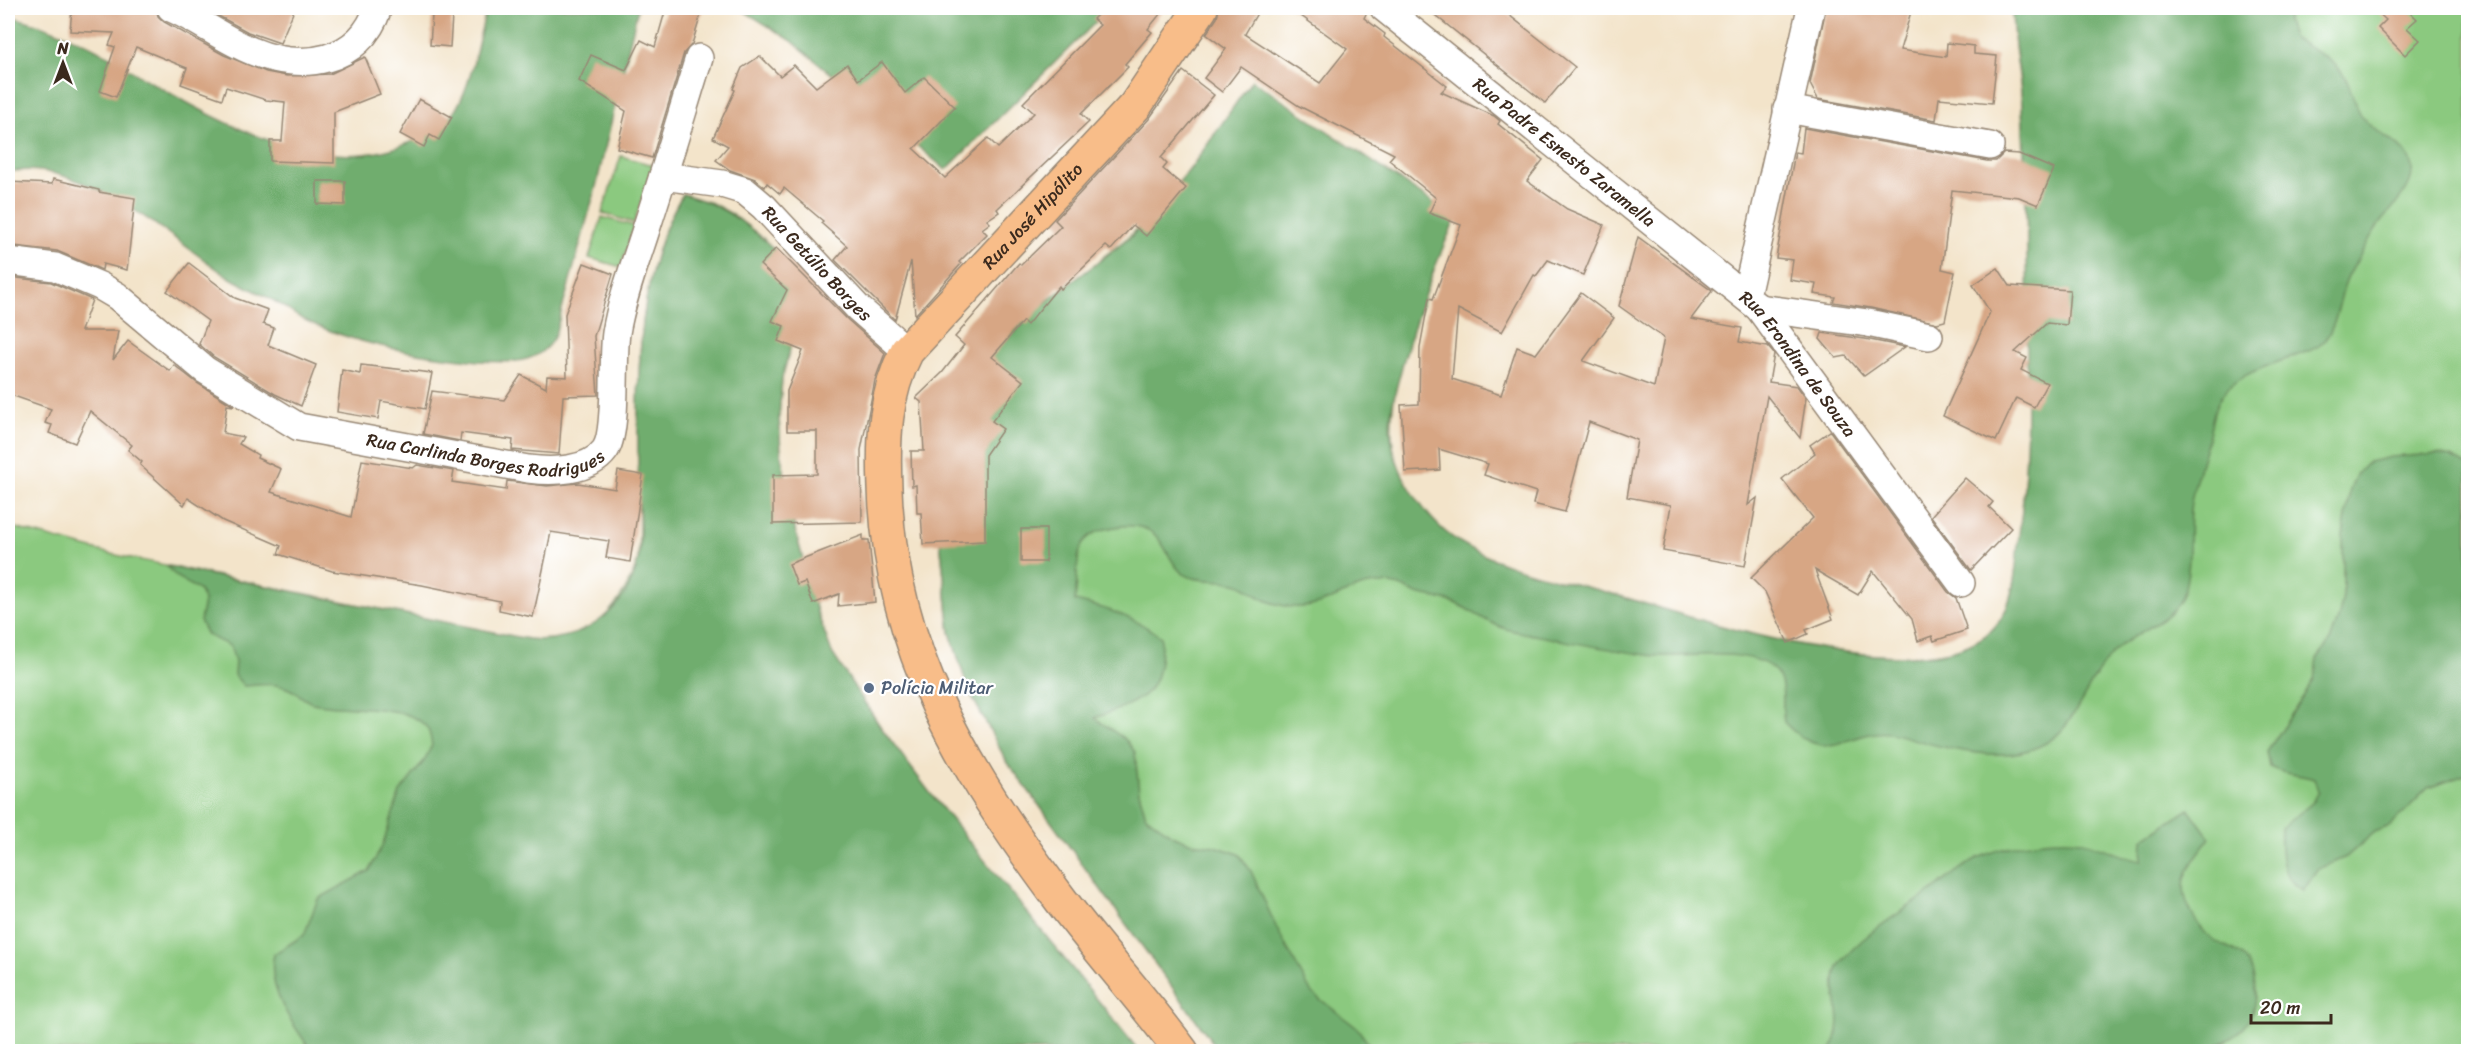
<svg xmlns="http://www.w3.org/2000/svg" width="2476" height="1059" font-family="Sriracha,sans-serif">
	<rect width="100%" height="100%" fill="#fff"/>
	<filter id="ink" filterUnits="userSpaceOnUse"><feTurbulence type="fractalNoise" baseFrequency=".0167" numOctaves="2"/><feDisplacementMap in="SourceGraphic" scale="12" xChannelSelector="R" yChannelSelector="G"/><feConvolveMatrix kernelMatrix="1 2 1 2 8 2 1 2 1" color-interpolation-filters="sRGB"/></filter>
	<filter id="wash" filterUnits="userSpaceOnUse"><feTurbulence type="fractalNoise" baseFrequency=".008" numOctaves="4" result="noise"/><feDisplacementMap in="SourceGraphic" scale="24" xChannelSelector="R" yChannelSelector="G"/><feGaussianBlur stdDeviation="1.35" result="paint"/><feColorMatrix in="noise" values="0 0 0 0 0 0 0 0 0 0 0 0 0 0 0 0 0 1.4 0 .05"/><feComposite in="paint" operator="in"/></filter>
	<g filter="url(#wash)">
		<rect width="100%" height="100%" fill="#f3e4ca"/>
		<g fill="#8bc97f" stroke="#637a4e" stroke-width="1.5">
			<path d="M2012,8H2468V1051H1219L1006,760L968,689L950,632L936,502L1104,256C1167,212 1209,142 1252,80L1434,267C1415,318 1381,403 1395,455C1404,487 1428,521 1455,540C1499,571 1566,581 1617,595C1692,617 1962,710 2005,611C2019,580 2021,520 2024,486C2033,359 2027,231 2022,104C2020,72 2012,40 2012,8Z"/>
			<polygon points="621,156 653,165 634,223 602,213"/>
			<path d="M683,194L712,203L732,214L764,239L793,338L782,378L779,417L781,454L795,530L817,612L832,653L880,726L930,793L1139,1051H8V526L111,554L499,633C517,637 537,642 555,640C598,636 626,598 638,560C644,444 620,297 683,194Z"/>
			<polygon points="602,217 634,226 621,267 589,258"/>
		</g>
		<g fill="#70ad6e" stroke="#566c46" stroke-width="1.5">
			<path d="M487,8H638L596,187L555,335C541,365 509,363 479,361C420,355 352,345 299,317C291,313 284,306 276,302C259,292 241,285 224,274C166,234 82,158 8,172V16C35,22 63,33 88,45C109,55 127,69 147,80C224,124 325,183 415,140C431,132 448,124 457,107C474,78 477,40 487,8Z"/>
			<polygon points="739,8 1110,8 946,170 792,41"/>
			<path d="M2012,8H2291L2287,22L2292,37C2309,49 2332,57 2344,75C2352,89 2354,106 2363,118C2375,134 2398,140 2408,157C2423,181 2393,206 2380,223C2368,239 2359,258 2349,275C2337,296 2340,327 2320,345C2314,350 2305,352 2298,355C2272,365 2231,374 2218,402C2212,414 2211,429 2207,442C2201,465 2192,486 2190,511C2188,538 2192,568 2183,594C2175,620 2140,629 2120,646C2096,667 2085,699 2067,724C2030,775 1946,749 1899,735C1853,721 1831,773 1784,722C1781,706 1787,683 1775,671C1749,644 1681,660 1647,655C1604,649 1560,640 1518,632C1494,628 1478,614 1457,604C1444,598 1431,598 1417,594C1410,591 1404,587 1396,585C1355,577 1335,606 1301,607C1287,608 1269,603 1258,596C1252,592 1245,586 1239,584C1223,579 1205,582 1190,577C1162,567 1170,521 1122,526C1067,532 1081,559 1075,601C1106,608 1135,617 1161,637C1162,695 1145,699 1095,718L1126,740L1135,752L1139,792L1146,816L1172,835L1192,843L1215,846L1239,854L1251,871L1277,929L1311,992L1357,1028L1374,1051H1219L1006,760L968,689L950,632L936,502L989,357L1043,304L1131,237L1191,168L1252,80L1456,218C1434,266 1417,313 1403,363C1398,383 1391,403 1390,424C1390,443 1397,467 1407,483C1419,504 1437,528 1458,541C1506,571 1565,580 1619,596C1697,619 1949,706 2002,617C2016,594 2016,560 2019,534C2028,472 2027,410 2027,348C2028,263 2027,177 2021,92C2019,64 2012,36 2012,8Z"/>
			<path d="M683,194C728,206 757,231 789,264L793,338L782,378L779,417L781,454L795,530L817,612L832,653L880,726L930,793L1139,1051H312C292,1024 266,989 274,954L304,935L318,899L369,871L383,844L400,792L424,761L432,745C431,739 430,732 427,728C407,702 342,710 313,703C304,701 298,692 289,689C275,682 259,685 244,686L234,675L235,661L230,646L207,635L200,621L204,601L200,591L177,577L166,566L528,639C578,645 629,612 638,560C643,535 638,507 638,482C638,389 633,276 683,194Z"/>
			<path d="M2438,454L2451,457L2468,466V774L2428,788L2390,826L2375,832L2346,857L2318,869L2303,891C2280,878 2280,852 2281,828L2312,803L2318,791L2314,779C2299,774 2284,775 2270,767L2267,752L2314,680L2317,659L2331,639L2339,616L2343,595V536L2350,489L2357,473L2369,462L2391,457Z"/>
			<path d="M2189,809L2210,838C2201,850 2184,870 2184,886C2184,905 2198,927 2211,938C2221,946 2236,949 2243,957C2260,974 2259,1013 2241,1030C2230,1041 2215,1046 2201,1052L1830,1051C1852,1017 1824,988 1840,964C1860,935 1905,910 1933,890C1948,879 1961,866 1978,858C2003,846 2040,839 2068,840C2093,840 2117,857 2142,861L2143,839Z"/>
		</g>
		<g id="blocks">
			<g fill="#d7a684">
				<polygon points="72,8 156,8 158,16 164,22 224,55 266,72 287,76 330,74 365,57 380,94 334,112 334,163 270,161 270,141 282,141 285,102 266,100 226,87 222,99 181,84 187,68 136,47 116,97 100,91 115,47 109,45 114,33 70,31"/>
				<polygon points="204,8 295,8 280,43 248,32"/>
				<polygon points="666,8 703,8 692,44 684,53 652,158 617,148 626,111 579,81 591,55 626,70 641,40 655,47"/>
				<polygon points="1104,8 1165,8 1148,29 1152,32 1125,64 1128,67 1081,114 1089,122 997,209 999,212 987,220 990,223 982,229 987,234 959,262 961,264 915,315 911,261 895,320 835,260 847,246 821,223 823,221 784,188 780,194 767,183 765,187 755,179 730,170 716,160 728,146 713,138 735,90 733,89 742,68 760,56 780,76 794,65 816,87 847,64 858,80 882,62 905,93 924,77 955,107 914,149 945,178 988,138 998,148 1034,113 1023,103 1100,25 1093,19"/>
				<polygon points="1219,8 1260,8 1245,34 1320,83 1347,49 1290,8 1369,8 1364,18 1385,34 1384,37 1447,86 1441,92 1494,116 1500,121 1498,124 1543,160 1527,181 1567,209 1604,225 1583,275 1548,260 1536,276 1534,275 1502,332 1458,309 1452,379 1501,395 1517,347 1536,354 1581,293 1614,318 1583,361 1654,387 1664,338 1619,306 1638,237 1712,291 1691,319 1742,328 1739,342 1768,347 1774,354 1769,382 1797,386 1806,398 1800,438 1767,396 1748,505 1757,498 1745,566 1663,551 1671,505 1627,497 1637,440 1589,422 1565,512 1533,504 1536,492 1484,475 1488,464 1439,449 1440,470 1405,472 1401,405 1419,404 1420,347 1429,298 1433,299 1461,225 1429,213 1436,198 1389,160 1394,154 1299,106 1241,67 1222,92 1204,78 1226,49 1206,34 1217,18"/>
				<polygon points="1426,8 1500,8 1575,67 1545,103"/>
				<polygon points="1826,8 1912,8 1900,50 1946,57 1947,43 1974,46 1974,54 1997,56 1992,103 1939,98 1936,120 1818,99 1810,84"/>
				<polygon points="2373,8 2406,8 2417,19 2407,28 2420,40 2405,55 2378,28 2386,20"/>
				<polygon points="432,15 452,16 450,47 430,45"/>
				<polygon points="1183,71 1214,95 1161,158 1167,164 1163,169 1186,188 1146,236 1133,225 1111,250 1106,246 1061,289 1059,286 1027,325 1023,321 992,357 1023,381 992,421 1003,429 985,455 985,541 923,544 921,513 917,513 916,485 912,486 911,451 924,451 921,402 916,398 942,373 964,345 955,337 1019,263 1021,265 1061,226 1055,220 1149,119"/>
				<polygon points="419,99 452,117 439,140 430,135 424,147 400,134"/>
				<polygon points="1804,128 1987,161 1996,161 2004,153 2019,154 2054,169 2038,205 2019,197 1952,190 1942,269 1955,272 1945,321 1937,323 1871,308 1833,302 1835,297 1814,294 1816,284 1790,280 1793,260 1776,258 1795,152 1801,153"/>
				<polygon points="53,179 99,190 99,192 135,198 127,270 103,264 102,270 57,251 14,246 15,226 8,226 8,182 52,184"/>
				<polygon points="317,181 345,181 345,205 317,204"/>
				<polygon points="776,248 848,320 885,353 875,380 861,450 862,522 773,524 773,475 817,474 817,431 787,431 787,391 803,351 778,341 784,326 772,321 787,290 760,265"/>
				<polygon points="189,263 235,298 268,310 263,324 274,328 268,345 316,365 301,406 275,394 214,357 199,344 208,321 167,291"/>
				<polygon points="584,263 613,274 594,336 598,395 563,396 559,454 512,450 513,440 461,433 460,441 423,434 432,391 504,400 521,375 546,388 547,376 567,377 565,314"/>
				<polygon points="1998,268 2010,286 2070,290 2067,325 2047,323 2015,352 2027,358 2021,370 2047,383 2034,407 2016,398 1996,441 1943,416 1990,312 1973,285"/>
				<polygon points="8,277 51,282 92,300 81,331 118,331 113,360 128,341 170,371 174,365 197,383 234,406 227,405 223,433 243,437 239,444 258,455 257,458 281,469 271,492 351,517 362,460 413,468 417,465 454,471 452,482 506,490 507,481 547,486 578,483 615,489 618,471 643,475 630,562 606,558 609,541 551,532 533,617 499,610 500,601 422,585 332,571 278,554 281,546 223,521 188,498 184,505 140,465 142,462 128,450 132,445 90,411 75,443 49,433 52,425 45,423 51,409 8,394"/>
				<polygon points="1822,333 1865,339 1905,347 1864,376 1846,356 1836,358 1820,339"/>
				<polygon points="361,365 432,373 425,409 381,401 378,419 337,412 342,370 360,374"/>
				<polygon points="1830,431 1948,592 1956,598 1967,630 1934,641 1932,636 1918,641 1912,619 1873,571 1858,595 1815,570 1833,619 1806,630 1808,634 1788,643 1765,592 1751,578 1813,518 1782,479 1815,453 1810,445"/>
				<polygon points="1965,478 1993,502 1989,507 2011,528 1971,570 1931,516"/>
				<rect x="1021" y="529" width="25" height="33"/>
				<polygon points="863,535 863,540 869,540 875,602 838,606 839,594 813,604 805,582 797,585 789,564"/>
			</g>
		</g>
	</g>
	<g filter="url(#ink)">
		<use href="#blocks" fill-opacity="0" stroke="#978774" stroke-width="1.5"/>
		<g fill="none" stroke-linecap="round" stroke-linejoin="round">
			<defs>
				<g id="minor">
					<path d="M171,8C199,20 224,40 252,51C302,72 360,63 378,8"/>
					<path id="s1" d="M1384,8L1759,308L1961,583"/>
					<polyline points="1787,109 1990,146"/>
					<path id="s2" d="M663,176L722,184L745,191L764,207L858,308L907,351"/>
					<path id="s3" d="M8,261L55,267L100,286L117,296L205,370L299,427L528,469C552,472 589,472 605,450C618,432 612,360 616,333C622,296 637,259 648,223C666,168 682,113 699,58"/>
					<polyline points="1746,296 1811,8"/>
					<polyline points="1759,308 1868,323 1929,336"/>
				</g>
				<g id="major">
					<path id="s4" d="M1182,1052C1142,998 1097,949 1057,895C964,770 890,648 885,488C883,439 884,395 907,351L1135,106L1201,8"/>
				</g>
			</defs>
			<use href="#minor" stroke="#978774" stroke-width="30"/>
			<use href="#major" stroke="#978774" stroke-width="36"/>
			<use href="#minor" stroke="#fff" stroke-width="27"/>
			<use href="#major" stroke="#f8bd89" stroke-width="33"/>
		</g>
	</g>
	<circle fill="#5c6f8a" stroke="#fff" stroke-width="2" cx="869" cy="688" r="6"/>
	<g text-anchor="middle" stroke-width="4.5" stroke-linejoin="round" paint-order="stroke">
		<g font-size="18" fill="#3b2a1e" stroke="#fff">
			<text dy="6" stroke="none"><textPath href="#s1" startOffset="231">Rua Padre Esnesto Zaramella</textPath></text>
			<text dy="6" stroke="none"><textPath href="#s4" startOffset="975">Rua José Hipólito</textPath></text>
			<text dy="6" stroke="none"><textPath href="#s2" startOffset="186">Rua Getúlio Borges</textPath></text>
			<text dy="6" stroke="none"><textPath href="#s1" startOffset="548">Rua Erondina de Souza</textPath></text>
			<text dy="6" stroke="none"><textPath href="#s3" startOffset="531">Rua Carlinda Borges Rodrigues</textPath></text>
		</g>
		<g font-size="18" fill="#4e5e75" stroke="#fff" text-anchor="start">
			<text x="881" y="694">Polícia Militar</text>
		</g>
	</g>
	<rect width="2476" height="1059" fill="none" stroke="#fff" stroke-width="30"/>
	<g transform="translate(63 63)" stroke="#ffffff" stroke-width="4.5" paint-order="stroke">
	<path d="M0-4.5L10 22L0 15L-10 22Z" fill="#3b2a1e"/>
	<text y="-9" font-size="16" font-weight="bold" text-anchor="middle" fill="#3b2a1e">N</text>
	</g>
	<path d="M2251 1014v9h80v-9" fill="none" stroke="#3b2a1e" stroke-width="3"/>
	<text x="2260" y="1014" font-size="18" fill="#3b2a1e" stroke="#ffffff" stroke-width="4.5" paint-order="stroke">20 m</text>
</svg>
